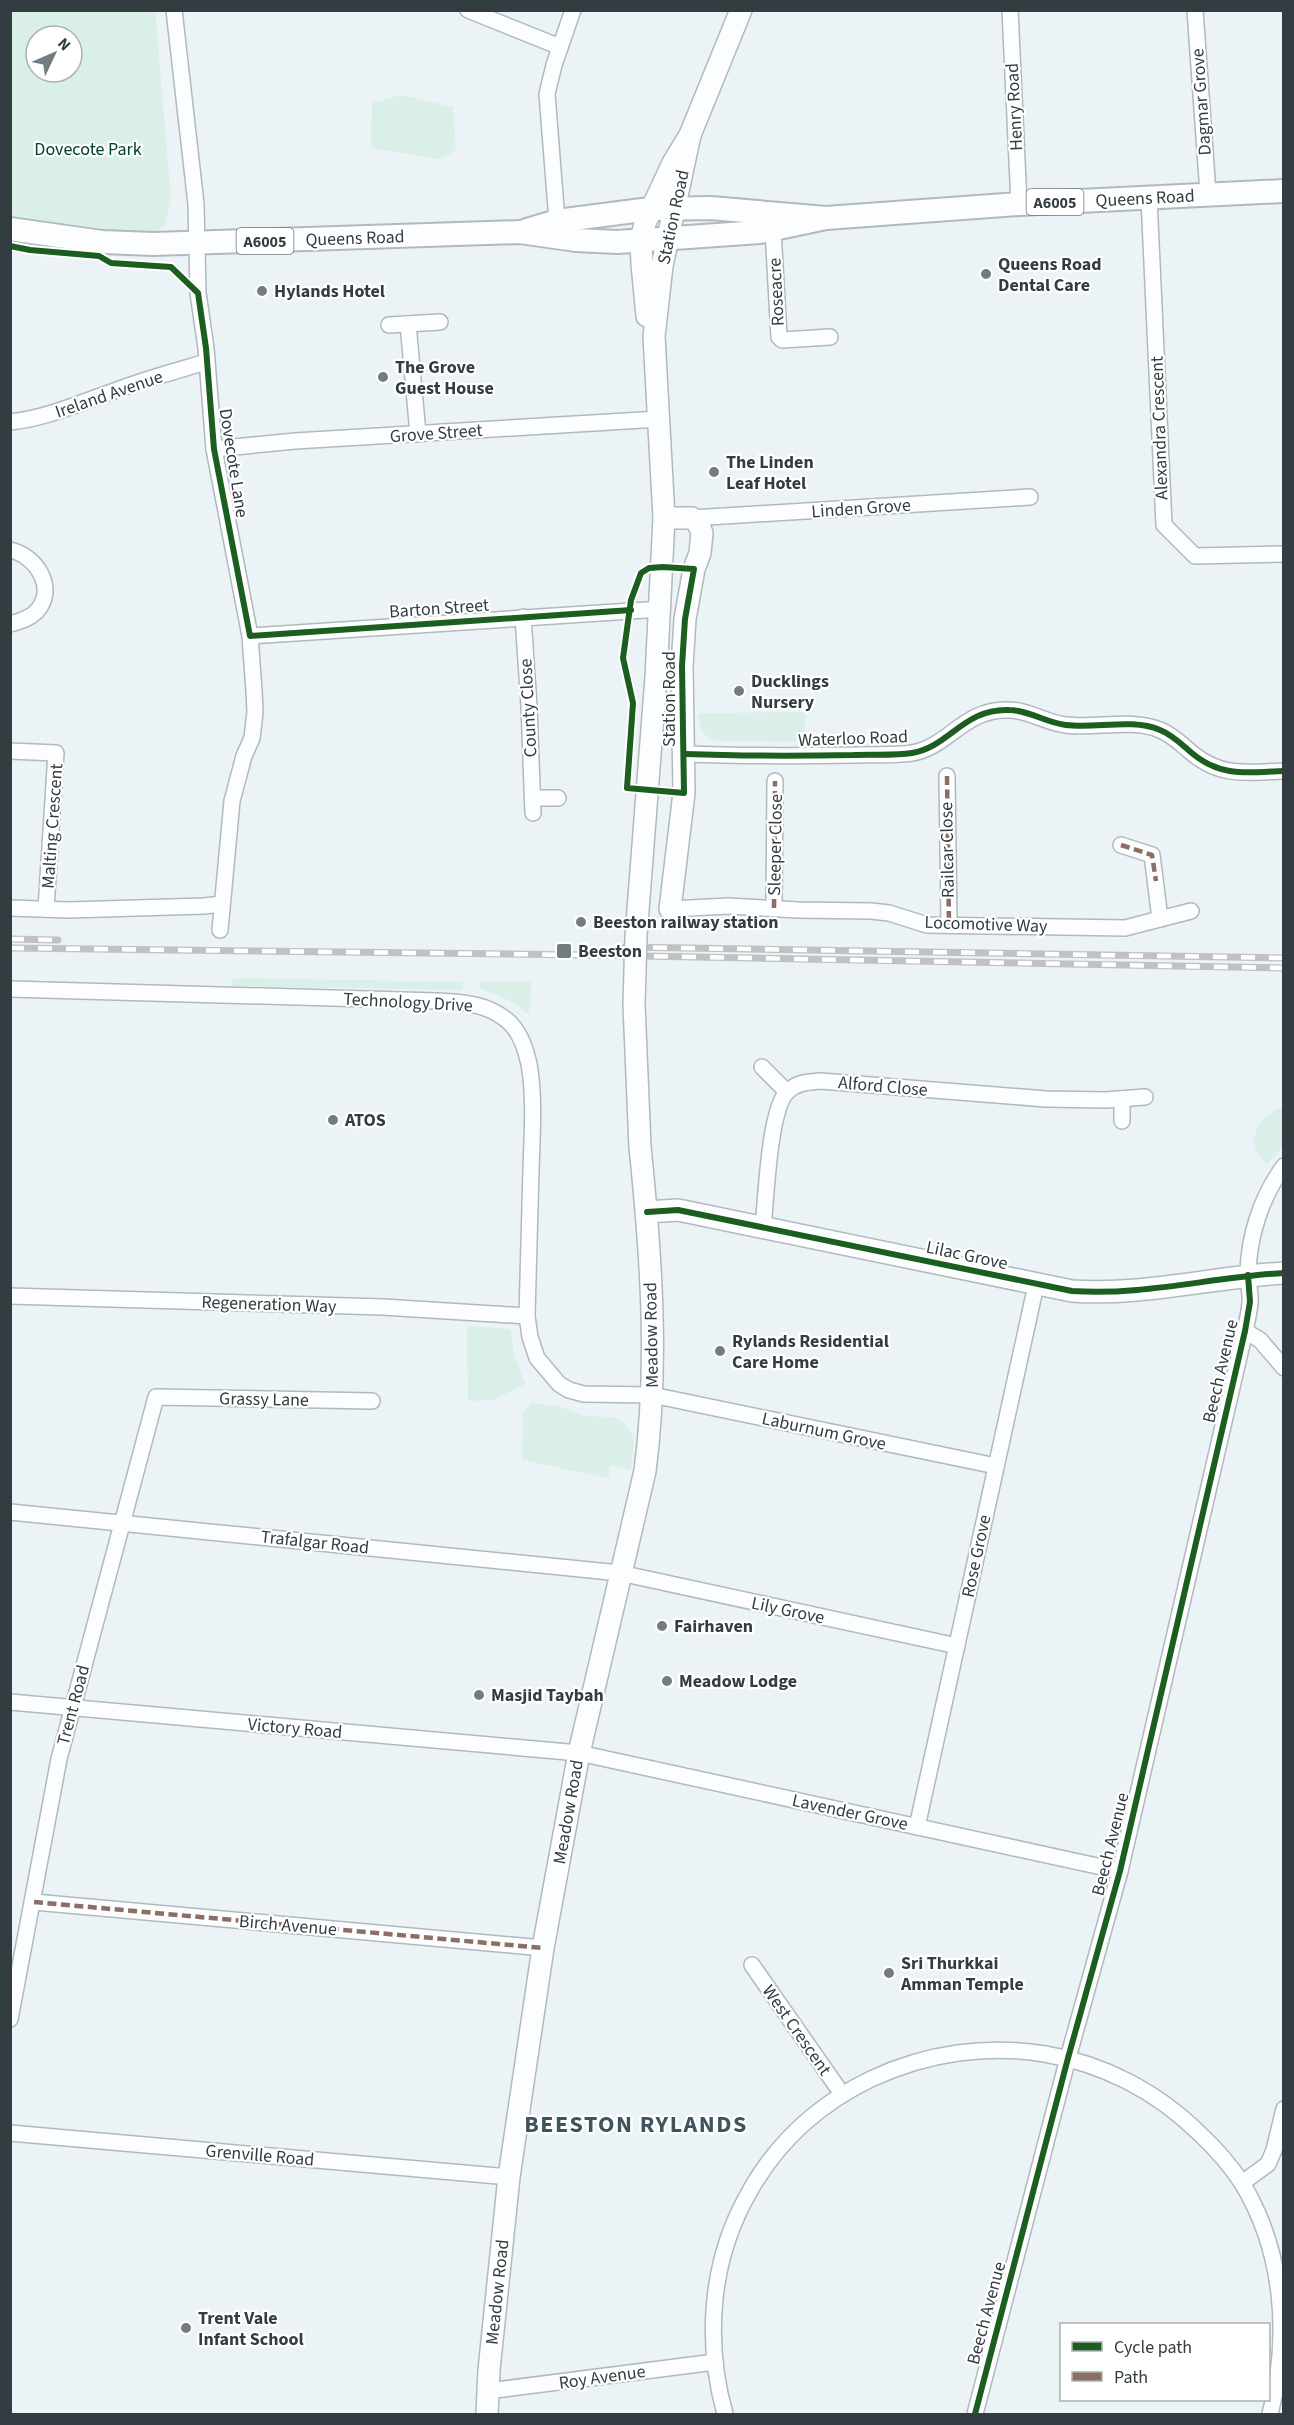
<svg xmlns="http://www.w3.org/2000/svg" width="1294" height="2425" font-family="'Source Sans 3',sans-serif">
	<rect width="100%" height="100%" fill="#ebf3f7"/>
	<g fill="#daefe8" fill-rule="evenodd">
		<path d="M10,11H155L171,197L165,226L151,234L11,218ZM36,36H72V72H36Z"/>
		<polygon points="401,95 453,107 456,150 441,159 375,149 371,145 372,103"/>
		<path d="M805,712L804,742L718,741C702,737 699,728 698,713Z"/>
		<polygon points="241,978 463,982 462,990 232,986 232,979"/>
		<polygon points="480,981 532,982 529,1015 513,1002 480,988"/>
		<path d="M1283,1107V1146L1267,1164C1264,1161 1259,1157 1257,1153C1247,1133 1265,1112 1283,1107Z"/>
		<polygon points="467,1326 511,1329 514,1354 525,1384 494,1400 468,1401"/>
		<polygon points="531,1403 558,1406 585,1416 612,1417 623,1422 634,1437 631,1470 611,1465 608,1478 522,1460 523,1413"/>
	</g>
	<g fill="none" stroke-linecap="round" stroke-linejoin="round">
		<defs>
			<g id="street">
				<polyline points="174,10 196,204 198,293 206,348 214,449 250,636 254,691 255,712 252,738 244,756 232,801 220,930"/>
				<polyline points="468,10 560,47"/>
				<polyline points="1010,10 1019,204"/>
				<polyline points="1195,10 1208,194"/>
				<polyline points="1149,198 1164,525 1195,556 1284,554"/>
				<polyline points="557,221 547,94 554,65 573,10"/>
				<polyline points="773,230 779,337 782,340 830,337"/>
				<polyline points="408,324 418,434"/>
				<polyline points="389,325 440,322"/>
				<path d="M10,422C48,418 82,402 117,390C146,379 176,371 206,362"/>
				<polyline points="214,449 295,441 659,419"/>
				<polyline points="692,518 1030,497"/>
				<path d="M10,550C36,555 58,589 36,612C29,619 20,621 10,624"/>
				<polyline points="523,617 529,706 533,813"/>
				<polyline points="250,636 661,609"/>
				<polyline points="10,751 56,753 46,909"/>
				<path d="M685,754C741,756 797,756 853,755C872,754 893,756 912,753C949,747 964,708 1009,710C1029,710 1046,723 1066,725C1096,729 1131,718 1160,730C1173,735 1182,745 1193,754C1223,778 1248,772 1284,771"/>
				<polyline points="947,776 949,925"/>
				<polyline points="533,798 558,798"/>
				<polyline points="1121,845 1152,855 1160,919"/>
				<polyline points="10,908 69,910 204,906 222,904"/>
				<polyline points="774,908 775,781"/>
				<polyline points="670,909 728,906 798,910 871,911 889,913 927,925 1125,928 1191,911"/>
				<path d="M10,989L437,1001C464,1002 490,1004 510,1023C521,1034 526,1050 529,1064C535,1098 532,1135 531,1170C530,1218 528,1267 527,1316L530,1337L537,1358L559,1384L569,1390L584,1394L652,1395L996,1466"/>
				<polyline points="762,1067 787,1092"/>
				<polyline points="1122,1099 1122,1121"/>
				<path d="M763,1228C766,1200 769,1110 787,1092C797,1082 809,1082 821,1081L1046,1099L1106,1100L1145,1097"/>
				<polyline points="10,1296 383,1307 527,1316"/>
				<polyline points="1245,1331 1260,1340 1284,1368"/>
				<polyline points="10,1512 620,1573 957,1646"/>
				<polyline points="10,1702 579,1753 1120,1871"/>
				<polyline points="917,1827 1036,1285"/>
				<polyline points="34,1902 543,1948"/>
				<polyline points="752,1965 842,2094"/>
				<polyline points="10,2019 59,1759 156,1397 372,1401"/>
				<polyline points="10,2133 509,2177"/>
				<polyline points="1242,2183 1268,2164 1274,2150 1284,2109"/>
				<polyline points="488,2391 715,2362"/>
				<path d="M725,2414C705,2342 710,2264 746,2198C774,2145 817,2105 871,2079C984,2026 1112,2047 1200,2134C1216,2149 1230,2165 1242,2183C1284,2252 1290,2338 1270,2414"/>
				<path d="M975,2414L1068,2058L1120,1871L1245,1331C1247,1322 1249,1313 1250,1303C1251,1294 1248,1285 1248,1276C1248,1238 1261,1197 1284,1166"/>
			</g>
			<g id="secondary">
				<polyline points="647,316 642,264 641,240 645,223 673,163 690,135 741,10"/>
				<polyline points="664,518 692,518 698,523 702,533 700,553 694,569 685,619 682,666 684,793 670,909"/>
				<polyline points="656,677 664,518 654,336 662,266 690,135"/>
				<path d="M647,1212L678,1210L1072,1291C1144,1296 1212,1277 1284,1273"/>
				<path d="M487,2414L489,2370L509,2177L543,1948L579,1753L645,1471C659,1364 651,1254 640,1147"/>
			</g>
			<g id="primary">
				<polyline points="10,229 102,242 153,244 520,232 576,240 617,242 760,232 826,218"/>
				<polyline points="527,230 557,221 650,209 711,208 826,218 1019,204 1284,191"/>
			</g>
		</defs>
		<use href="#street" stroke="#b1b9bd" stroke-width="18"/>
		<use href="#secondary" stroke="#b1b9bd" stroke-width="24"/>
		<use href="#primary" stroke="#b1b9bd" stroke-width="26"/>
		<use href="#street" stroke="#fcfdfe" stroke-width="15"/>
		<use href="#secondary" stroke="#fcfdfe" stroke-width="21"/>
		<use href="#primary" stroke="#fcfdfe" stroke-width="22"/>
		<defs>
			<g id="rail">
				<polyline points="10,939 58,940"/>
				<polyline points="625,947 1284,958"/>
				<polyline points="10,948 585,955 1284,968"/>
			</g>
		</defs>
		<use href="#rail" stroke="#bfc1c2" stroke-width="7"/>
		<use href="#rail" stroke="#fff" stroke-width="4.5" stroke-dasharray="14" stroke-linecap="butt"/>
		<defs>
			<polyline id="secondary-bridge" points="640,1147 634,1004 636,936 656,677"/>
		</defs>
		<use href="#secondary-bridge" stroke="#b1b9bd" stroke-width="24" stroke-linecap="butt"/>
		<use href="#secondary-bridge" stroke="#fcfdfe" stroke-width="21"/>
		<g stroke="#8d6e63" stroke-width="4.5" stroke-dasharray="9 4.5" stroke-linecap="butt">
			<polyline points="947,776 949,925"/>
			<polyline points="1121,845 1152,855 1156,881"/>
			<polyline points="774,908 775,781"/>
			<polyline points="34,1902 543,1948"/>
		</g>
		<defs>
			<g id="cycleway">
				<polyline points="10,246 30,250 99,256 111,263 171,267 198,293 206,348 214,449 250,636 631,610"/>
				<polygon points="663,567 694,569 685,619 682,666 684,793 627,788 633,703 623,658 631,600 641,573 649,568"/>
				<path d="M685,754C741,756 797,756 853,755C872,754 893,756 912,753C949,747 964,708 1009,710C1029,710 1046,723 1066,725C1096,729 1131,718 1160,730C1173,735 1182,745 1193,754C1223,778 1248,772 1284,771"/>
				<path d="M647,1212L678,1210L1072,1291C1144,1296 1212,1277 1284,1273"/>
				<polyline points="975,2414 1068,2058 1120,1871 1245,1331 1250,1302 1248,1275"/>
			</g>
		</defs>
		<use href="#cycleway" stroke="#fff" stroke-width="10"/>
		<use href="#cycleway" stroke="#1b5e20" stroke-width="6"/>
	</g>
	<g fill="#737d81" stroke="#fff" stroke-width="2">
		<circle cx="986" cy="274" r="6"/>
		<circle cx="262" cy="291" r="6"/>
		<circle cx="383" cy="377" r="6"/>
		<circle cx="714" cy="472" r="6"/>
		<circle cx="739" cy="691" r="6"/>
		<circle cx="581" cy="922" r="6"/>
		<rect x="556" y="943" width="16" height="16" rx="3"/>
		<circle cx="333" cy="1120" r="6"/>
		<circle cx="720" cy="1351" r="6"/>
		<circle cx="662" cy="1626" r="6"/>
		<circle cx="667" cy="1681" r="6"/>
		<circle cx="479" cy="1695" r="6"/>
		<circle cx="889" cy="1973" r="6"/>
		<circle cx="186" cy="2328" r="6"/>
	</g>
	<g text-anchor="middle" stroke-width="4.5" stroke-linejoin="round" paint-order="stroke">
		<g fill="#fff" stroke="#70777a" stroke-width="1.5">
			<rect x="1026.5" y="189" width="57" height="26" rx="4.5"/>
			<rect x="236.5" y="228" width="57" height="26" rx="4.5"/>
		</g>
		<g font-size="16" font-weight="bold" fill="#333d41">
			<text x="1055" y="208">A6005</text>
			<text x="265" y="247">A6005</text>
		</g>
		<g font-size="18" fill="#333d41" stroke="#fff">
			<text transform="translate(1201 102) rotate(-94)" y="6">Dagmar Grove</text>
			<text transform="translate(1014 107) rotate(-93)" y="6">Henry Road</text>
			<text transform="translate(1145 198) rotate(-3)" y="6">Queens Road</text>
			<text transform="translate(673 217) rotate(-78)" y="6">Station Road</text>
			<text transform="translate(355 238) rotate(-2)" y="6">Queens Road</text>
			<text transform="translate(776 292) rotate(-93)" y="6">Roseacre</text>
			<text transform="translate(109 394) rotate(-19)" y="6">Ireland Avenue</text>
			<text transform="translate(1159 428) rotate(-92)" y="6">Alexandra Crescent</text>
			<text transform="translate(436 433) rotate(-4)" y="6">Grove Street</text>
			<text transform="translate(234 463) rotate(81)" y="6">Dovecote Lane</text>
			<text transform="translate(861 508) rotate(-4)" y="6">Linden Grove</text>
			<text transform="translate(439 608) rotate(-4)" y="6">Barton Street</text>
			<text transform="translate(669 699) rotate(-90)" y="6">Station Road</text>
			<text transform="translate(528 708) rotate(-93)" y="6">County Close</text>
			<text transform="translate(853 738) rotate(-2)" y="6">Waterloo Road</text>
			<text transform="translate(52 826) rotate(-86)" y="6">Malting Crescent</text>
			<text transform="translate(775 845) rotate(-89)" y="6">Sleeper Close</text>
			<text transform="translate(947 850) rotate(-91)" y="6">Railcar Close</text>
			<text transform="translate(986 924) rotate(2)" y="6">Locomotive Way</text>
			<text transform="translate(408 1002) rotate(3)" y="6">Technology Drive</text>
			<text transform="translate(883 1086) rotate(5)" y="6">Alford Close</text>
			<text transform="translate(967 1255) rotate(12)" y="6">Lilac Grove</text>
			<text transform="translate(269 1304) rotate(2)" y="6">Regeneration Way</text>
			<text transform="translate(651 1335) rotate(-91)" y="6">Meadow Road</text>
			<text transform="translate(1220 1371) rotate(-77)" y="6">Beech Avenue</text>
			<text transform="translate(264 1399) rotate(1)" y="6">Grassy Lane</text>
			<text transform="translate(824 1431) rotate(12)" y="6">Laburnum Grove</text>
			<text transform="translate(315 1542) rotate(6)" y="6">Trafalgar Road</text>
			<text transform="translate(976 1556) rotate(-78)" y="6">Rose Grove</text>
			<text transform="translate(788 1610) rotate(12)" y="6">Lily Grove</text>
			<text transform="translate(73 1705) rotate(-75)" y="6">Trent Road</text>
			<text transform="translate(295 1728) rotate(5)" y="6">Victory Road</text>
			<text transform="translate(568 1812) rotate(-80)" y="6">Meadow Road</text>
			<text transform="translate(850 1812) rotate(12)" y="6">Lavender Grove</text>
			<text transform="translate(1110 1844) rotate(-76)" y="6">Beech Avenue</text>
			<text transform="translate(288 1925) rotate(5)" y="6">Birch Avenue</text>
			<text transform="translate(797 2030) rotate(55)" y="6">West Crescent</text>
			<text transform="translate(260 2155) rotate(5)" y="6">Grenville Road</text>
			<text transform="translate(497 2292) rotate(-84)" y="6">Meadow Road</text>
			<text transform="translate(986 2313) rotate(-75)" y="6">Beech Avenue</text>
			<text transform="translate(602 2377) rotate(-8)" y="6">Roy Avenue</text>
		</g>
		<g font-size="18" fill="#00422a" stroke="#fff">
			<text x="88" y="155">Dovecote Park</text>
		</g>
		<g font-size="18" font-weight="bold" fill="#333d41" stroke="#fff" text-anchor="start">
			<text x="998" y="270">Queens Road<tspan x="998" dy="21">Dental Care</tspan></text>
			<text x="274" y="297">Hylands Hotel</text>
			<text x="395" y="373">The Grove<tspan x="395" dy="21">Guest House</tspan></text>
			<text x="726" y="468">The Linden<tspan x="726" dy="21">Leaf Hotel</tspan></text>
			<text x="751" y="687">Ducklings<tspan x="751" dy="21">Nursery</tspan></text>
			<text x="593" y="928">Beeston railway station</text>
			<text x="578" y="957">Beeston</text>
			<text x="345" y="1126">ATOS</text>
			<text x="732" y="1347">Rylands Residential<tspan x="732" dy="21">Care Home</tspan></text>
			<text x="674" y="1632">Fairhaven</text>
			<text x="679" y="1687">Meadow Lodge</text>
			<text x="491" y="1701">Masjid Taybah</text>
			<text x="901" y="1969">Sri Thurkkai<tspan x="901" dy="21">Amman Temple</tspan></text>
			<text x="198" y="2324">Trent Vale<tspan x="198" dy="21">Infant School</tspan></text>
		</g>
		<g font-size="24" font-weight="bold" letter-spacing="1.5" fill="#3e545e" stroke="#fff">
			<text x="636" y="2132">BEESTON RYLANDS</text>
		</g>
	</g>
	<rect width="1294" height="2425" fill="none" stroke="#333d41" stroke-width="24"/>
	<rect x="1060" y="2323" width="210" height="78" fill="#ffffff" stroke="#adb1b3" stroke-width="1.5"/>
	<rect x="1072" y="2342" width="30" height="9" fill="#1b5e20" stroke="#adb1b3" stroke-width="1.5"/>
	<text x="1114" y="2353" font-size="18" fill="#333d41">Cycle path</text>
	<rect x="1072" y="2372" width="30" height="9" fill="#8d6e63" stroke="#adb1b3" stroke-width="1.5"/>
	<text x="1114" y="2383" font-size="18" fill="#333d41">Path</text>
	<g transform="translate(54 54) rotate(46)"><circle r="28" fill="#ffffff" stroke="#adb1b3" stroke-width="1.5"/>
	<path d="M0-4.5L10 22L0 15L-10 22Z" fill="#737d81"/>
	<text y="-9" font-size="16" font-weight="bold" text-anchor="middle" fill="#333d41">N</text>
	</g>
</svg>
